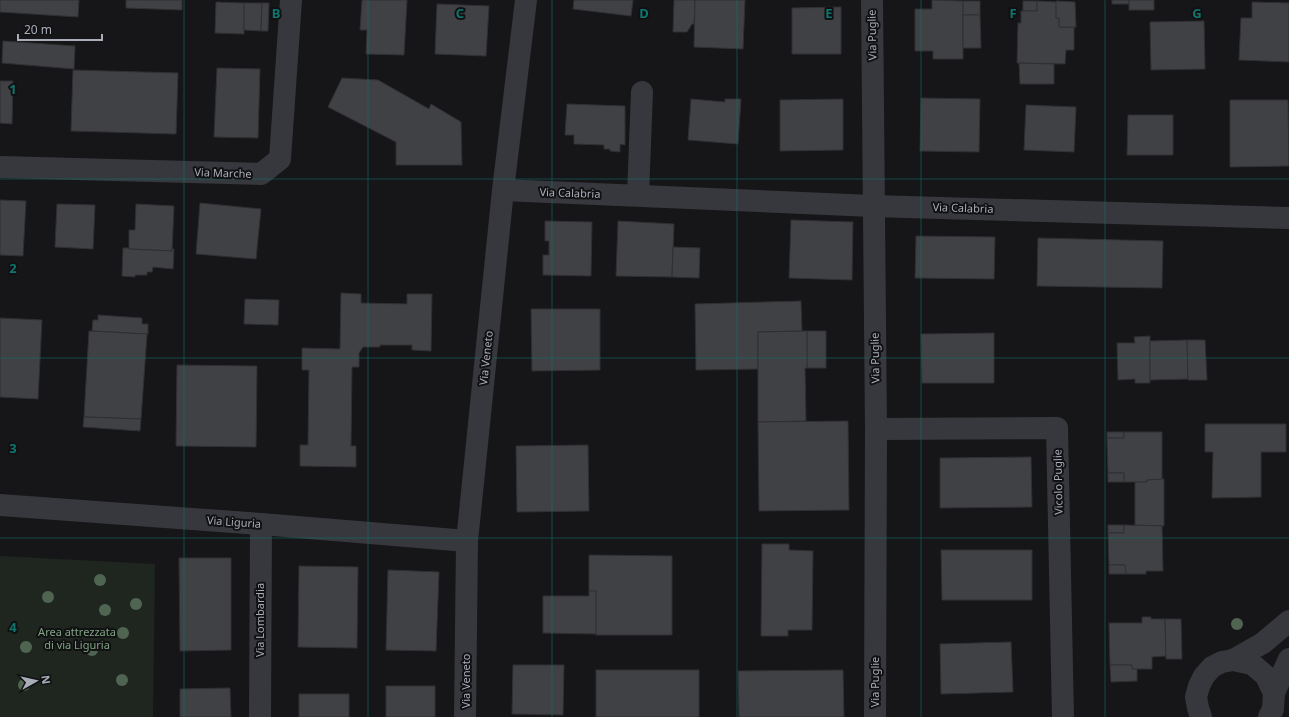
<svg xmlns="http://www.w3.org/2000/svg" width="1289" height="717" font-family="'Noto Sans',sans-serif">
	<rect width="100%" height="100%" fill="#161618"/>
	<polygon fill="#1e261f" points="0,556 155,564 153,717 0,717"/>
	<g fill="#404145" stroke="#303034">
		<polygon points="0,0 79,0 78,17 0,12"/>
		<polygon points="126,0 182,0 182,10 126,8"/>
		<polygon points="362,0 407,0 404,55 366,54 367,30 360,30"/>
		<polygon points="574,0 633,0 631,16 573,9"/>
		<polygon points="674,0 695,0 694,24 692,24 687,32 673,32"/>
		<polygon points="695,0 745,0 743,49 694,47"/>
		<polygon points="932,0 963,1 963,59 933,59 933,51 915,51 915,9 932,9"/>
		<rect x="1112" y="0" width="17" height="4"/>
		<rect x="1129" y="0" width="25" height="10"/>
		<rect x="963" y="1" width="17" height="14"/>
		<rect x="1023" y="1" width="14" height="10"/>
		<polygon points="1037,1 1057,2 1056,18 1059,18 1059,27 1074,27 1074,50 1066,50 1065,64 1017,63 1018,23 1021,23 1021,11 1037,11"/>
		<polygon points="1056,1 1075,2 1076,27 1059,27 1059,18 1056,18"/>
		<polygon points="216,2 244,3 244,34 215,33"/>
		<polygon points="1252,2 1289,3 1289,62 1239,60 1241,18 1252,18"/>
		<polygon points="244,3 262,3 261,31 244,30"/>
		<polygon points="262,3 269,3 268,31 261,31"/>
		<polygon points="437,4 489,6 486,56 435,54"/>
		<polygon points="841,7 841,54 792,54 792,8"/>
		<polygon points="963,15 980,15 981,48 963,48"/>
		<polygon points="1204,21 1205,69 1151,70 1150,22"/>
		<polygon points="3,41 75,46 74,69 2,63"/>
		<polygon points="1019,63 1054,64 1054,84 1020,84"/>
		<polygon points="217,68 260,69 258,138 214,137"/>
		<polygon points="73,70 178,73 176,134 71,131"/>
		<polygon points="342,78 378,80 429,109 431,104 461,122 462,165 396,165 396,142 328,107"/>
		<polygon points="0,81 13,81 12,124 0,123"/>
		<polygon points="921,98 980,99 979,152 920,151"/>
		<polygon points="691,99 725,102 725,99 741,99 738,144 688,140"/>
		<polygon points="843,99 843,150 780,151 780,100"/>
		<polygon points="1230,100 1288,100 1289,166 1230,167"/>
		<polygon points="567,104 625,106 625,145 620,144 620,152 610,151 610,149 604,149 604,145 574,144 574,135 565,135"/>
		<polygon points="1026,105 1076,107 1074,152 1024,150"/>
		<polygon points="1128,115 1173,115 1173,155 1127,155"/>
		<polygon points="0,200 26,201 23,256 0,255"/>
		<polygon points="200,203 261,209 256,259 196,254"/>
		<polygon points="57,204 95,205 93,249 55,247"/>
		<polygon points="136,204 174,206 172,251 129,249 129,230 135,230"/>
		<polygon points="791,220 853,222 852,280 789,278"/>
		<polygon points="545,221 592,222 591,276 543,275 543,255 549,255 549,241 545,241"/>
		<polygon points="618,221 674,224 672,277 616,276"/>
		<polygon points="916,236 995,237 994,279 915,278"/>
		<polygon points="1038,238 1163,241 1162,288 1037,286"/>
		<polygon points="673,247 700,248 699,278 672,277"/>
		<polygon points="123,248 129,248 129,249 172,251 172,249 174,249 173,269 153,267 152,272 147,272 147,275 135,275 135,277 122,276"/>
		<polygon points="341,293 361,294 361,303 407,304 407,294 432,294 431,351 412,350 412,345 380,345 380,347 363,347 359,353 359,367 352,367 351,446 356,446 356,467 300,466 300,445 308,445 309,370 302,370 302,348 340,349"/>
		<polygon points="245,299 279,300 278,325 244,324"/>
		<polygon points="801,301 802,331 758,332 758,369 696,370 695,304"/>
		<polygon points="531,309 600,309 600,370 532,371"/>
		<polygon points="98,315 142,318 142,324 148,324 148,334 92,331 93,320 98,320"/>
		<polygon points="0,318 42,320 38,399 0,397"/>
		<polygon points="89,331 147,334 141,419 84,417"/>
		<rect x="807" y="331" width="19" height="37"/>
		<polygon points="807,331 807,368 805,368 806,421 758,422 758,332"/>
		<polygon points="994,333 994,383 922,383 921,334"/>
		<polygon points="1150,336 1150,383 1135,383 1135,379 1118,380 1117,343 1135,343 1134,337"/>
		<polygon points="1187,340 1188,379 1150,380 1150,341"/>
		<polygon points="1187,340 1205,340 1207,380 1188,380"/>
		<polygon points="177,365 257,366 256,447 176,446"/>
		<polygon points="84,417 141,419 140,431 83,427"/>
		<polygon points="848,421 849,510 759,511 758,422"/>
		<polygon points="1205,424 1286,424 1286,452 1261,452 1261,497 1212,498 1213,452 1205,452"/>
		<rect x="1107" y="432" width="17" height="6"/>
		<polygon points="1124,432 1162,432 1162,480 1147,480 1147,482 1124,482 1124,473 1108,473 1107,438 1124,438"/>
		<polygon points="588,445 589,511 517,512 516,446"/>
		<polygon points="1031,457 1032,507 940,508 940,458"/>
		<rect x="1108" y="473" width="16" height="9"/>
		<polygon points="1164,479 1164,526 1135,525 1135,482 1147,482 1147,480"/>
		<rect x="1108" y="525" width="16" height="8"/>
		<polygon points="1124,525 1162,526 1163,571 1146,571 1146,574 1126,574 1125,565 1109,565 1108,533 1124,533"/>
		<polygon points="762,544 789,544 789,550 813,551 812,630 788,630 788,636 761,636"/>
		<polygon points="941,550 1032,550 1032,600 942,600"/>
		<polygon points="589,555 672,556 672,635 596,635 596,591 589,591"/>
		<polygon points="179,558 231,558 231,650 180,651"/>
		<polygon points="1109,565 1125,565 1126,574 1109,574"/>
		<polygon points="299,566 358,567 357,648 298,647"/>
		<polygon points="388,570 439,572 436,651 386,650"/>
		<polygon points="589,591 596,591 596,634 543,633 543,596 589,596"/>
		<polygon points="1142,617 1151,617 1151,619 1165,619 1166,656 1152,657 1152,669 1132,669 1132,665 1110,665 1109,623 1142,623"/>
		<polygon points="1165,619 1181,619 1182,659 1166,659"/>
		<polygon points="1011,642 1013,692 941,694 940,644"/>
		<polygon points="513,665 564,665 563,715 512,714"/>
		<polygon points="1110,665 1132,665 1132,669 1137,669 1137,681 1111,682"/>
		<rect x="596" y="670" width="103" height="47"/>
		<polygon points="843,670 844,717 739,717 738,671"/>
		<rect x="386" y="686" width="49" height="31"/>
		<polygon points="230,688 231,717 180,717 180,689"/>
		<rect x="299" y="694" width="50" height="23"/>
	</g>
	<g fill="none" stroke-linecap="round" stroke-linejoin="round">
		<g stroke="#37383d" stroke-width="22">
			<polyline points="872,0 876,429 875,717"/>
			<polyline points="0,167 261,174 280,159 291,0"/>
			<polyline points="503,190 873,206 1289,218"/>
			<polyline points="638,195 642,92"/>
			<polyline points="876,429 1057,428 1063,717"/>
			<polyline points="0,505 261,524 467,541"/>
			<polyline points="1233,660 1263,643 1289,621"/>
			<polyline points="260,717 261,524"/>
			<polyline points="465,717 467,541 503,190 526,0"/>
			<polyline points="1201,717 1198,708 1196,697 1199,686 1204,676 1212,667 1222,662 1233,660 1252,664 1266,676 1274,693"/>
			<polyline points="1269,717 1273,709 1274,693 1289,659"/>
		</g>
	</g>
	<g fill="#506452">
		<circle cx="100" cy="580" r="6"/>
		<circle cx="48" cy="597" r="6"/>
		<circle cx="136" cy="604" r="6"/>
		<circle cx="105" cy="610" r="6"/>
		<circle cx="1237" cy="624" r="6"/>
		<circle cx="123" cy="633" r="6"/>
		<circle cx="26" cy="647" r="6"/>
		<circle cx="92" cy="650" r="6"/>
		<circle cx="122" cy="680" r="6"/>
		<circle cx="24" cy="685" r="6"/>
	</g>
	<path fill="none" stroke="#0f766e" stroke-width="1" stroke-opacity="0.55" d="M184,0V717M368,0V717M552,0V717M737,0V717M921,0V717M1105,0V717M0,179H1289M0,358H1289M0,538H1289"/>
	<g text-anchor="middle" stroke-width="4" stroke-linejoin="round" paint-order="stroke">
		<g font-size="11" fill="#a8adb8" stroke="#111113">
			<text transform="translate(872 35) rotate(-91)" y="4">Via Puglie</text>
			<text transform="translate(223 173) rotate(2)" y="4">Via Marche</text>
			<text transform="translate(570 193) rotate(2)" y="4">Via Calabria</text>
			<text transform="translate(963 208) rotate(2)" y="4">Via Calabria</text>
			<text transform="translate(486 358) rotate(-84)" y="4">Via Veneto</text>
			<text transform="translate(875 358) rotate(-91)" y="4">Via Puglie</text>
			<text transform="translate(1058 482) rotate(-91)" y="4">Vicolo Puglie</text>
			<text transform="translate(234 522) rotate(4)" y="4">Via Liguria</text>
			<text transform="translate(260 620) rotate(-90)" y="4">Via Lombardia</text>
			<text transform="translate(466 681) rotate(-90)" y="4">Via Veneto</text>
			<text transform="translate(875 682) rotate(-90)" y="4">Via Puglie</text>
		</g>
		<g font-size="11" fill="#7fa381" stroke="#111113">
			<text x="77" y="636">Area attrezzata<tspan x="77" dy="13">di via Liguria</tspan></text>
		</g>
	</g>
	<g font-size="13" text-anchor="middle" font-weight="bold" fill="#0f766e" stroke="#111113" stroke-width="4" stroke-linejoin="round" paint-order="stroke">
		<text x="276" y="18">B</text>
		<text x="460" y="18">C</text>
		<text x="644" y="18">D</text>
		<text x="829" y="18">E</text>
		<text x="1013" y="18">F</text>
		<text x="1197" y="18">G</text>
		<text x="13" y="94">1</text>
		<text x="13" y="273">2</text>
		<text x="13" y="453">3</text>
		<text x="13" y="632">4</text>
	</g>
	<g transform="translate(36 681) rotate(82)" stroke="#111113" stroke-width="3" paint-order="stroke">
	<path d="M0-3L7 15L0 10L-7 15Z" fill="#a8adb8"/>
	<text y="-6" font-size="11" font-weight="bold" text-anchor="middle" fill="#a8adb8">N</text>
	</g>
	<path d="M18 34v6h84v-6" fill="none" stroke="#a8adb8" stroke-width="2"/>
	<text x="24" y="34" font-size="12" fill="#a8adb8" stroke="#111113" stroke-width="3" paint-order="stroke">20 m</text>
</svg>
